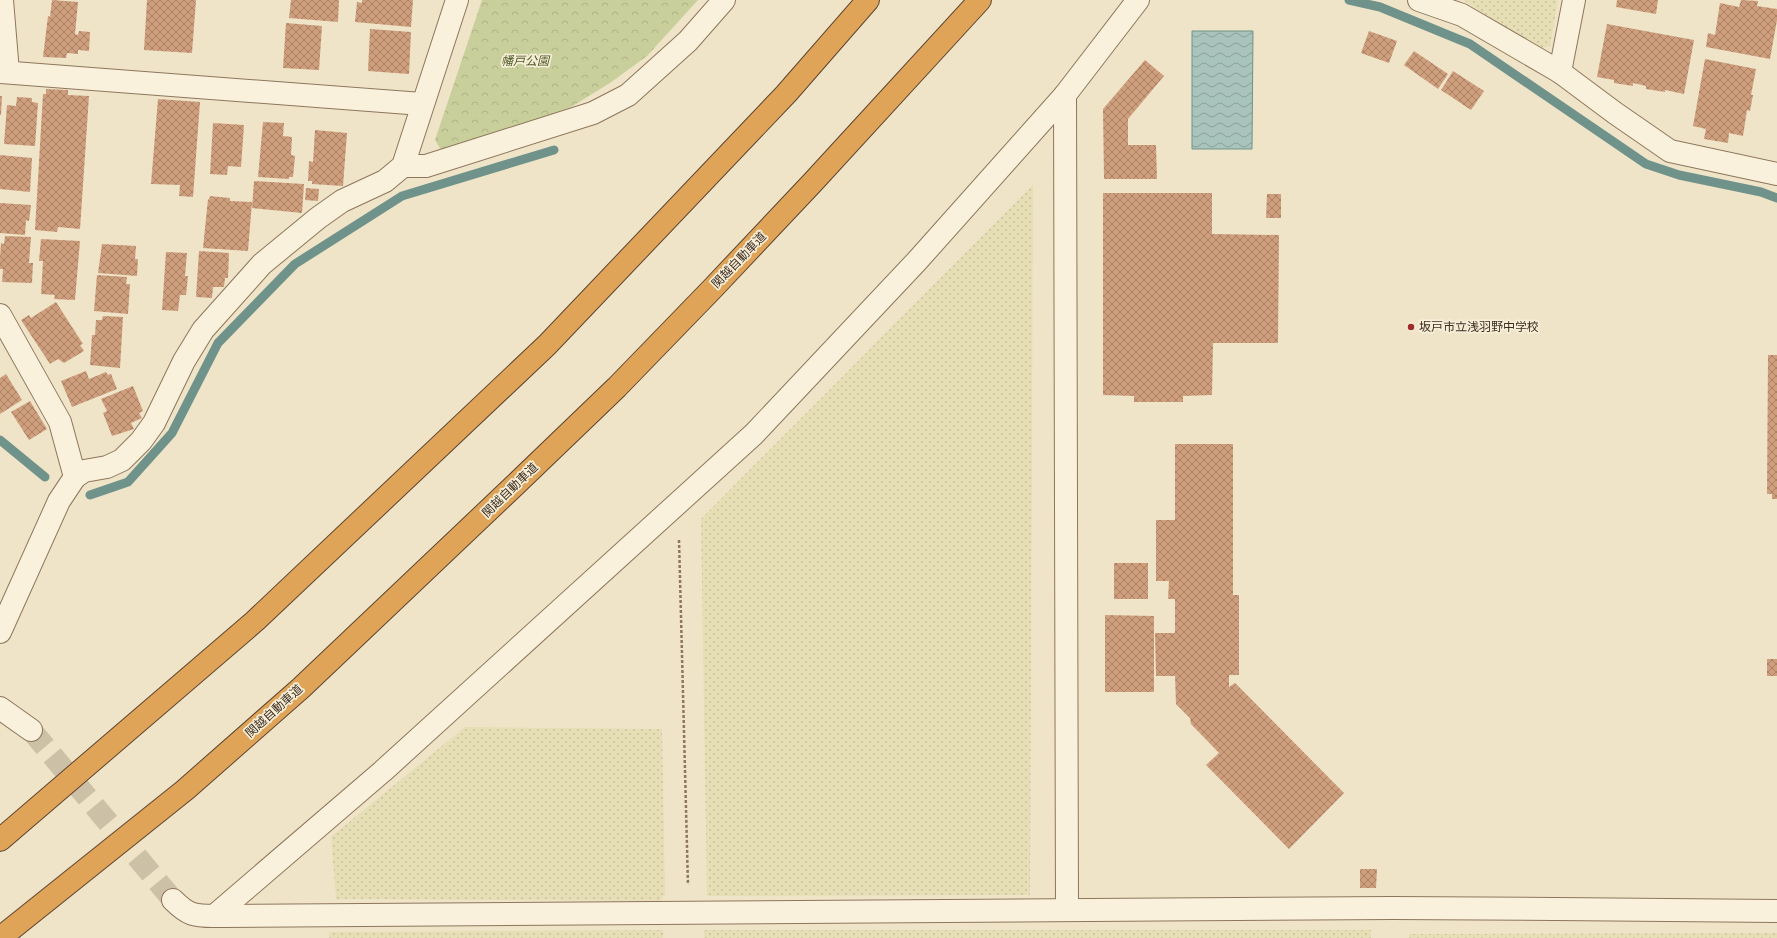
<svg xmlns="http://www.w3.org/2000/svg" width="1777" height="938" font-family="Bitter,'Noto Sans JP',serif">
	<defs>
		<pattern id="farmland-dots" width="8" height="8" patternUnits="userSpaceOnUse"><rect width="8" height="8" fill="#e6deb5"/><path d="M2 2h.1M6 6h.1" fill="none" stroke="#c6bf9b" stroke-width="1.8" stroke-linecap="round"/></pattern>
		<pattern id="forest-crowns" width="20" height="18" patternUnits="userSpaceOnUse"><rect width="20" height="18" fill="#c9cf9b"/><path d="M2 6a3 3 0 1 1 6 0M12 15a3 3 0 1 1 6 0" fill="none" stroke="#aeb285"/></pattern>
		<pattern id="water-waves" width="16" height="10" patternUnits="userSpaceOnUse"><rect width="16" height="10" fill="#a9c4bc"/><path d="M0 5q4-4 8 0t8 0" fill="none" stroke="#8ba098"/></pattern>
		<pattern id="building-cross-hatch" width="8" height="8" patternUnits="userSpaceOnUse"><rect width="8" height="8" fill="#cf9f7d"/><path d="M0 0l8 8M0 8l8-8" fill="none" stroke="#a98266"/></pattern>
	</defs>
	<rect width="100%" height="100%" fill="#f0e4c8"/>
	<g fill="url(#farmland-dots)">
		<polygon points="1463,0 1558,0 1550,46 1538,49"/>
		<polygon points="1033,185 1030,895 707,896 701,519"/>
		<polygon points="465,727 662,729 665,894 660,901 336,899 331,837"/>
		<polygon points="663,930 663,938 329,938 329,932"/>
		<rect x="704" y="930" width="667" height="8"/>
		<polygon points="1777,933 1777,938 1409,938 1409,934"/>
	</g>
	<polygon fill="url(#forest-crowns)" points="482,0 698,0 647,56 610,83 571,107 443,153 435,140"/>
	<polygon fill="url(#water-waves)" stroke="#6f938a" points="1192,31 1253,31 1252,149 1192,149"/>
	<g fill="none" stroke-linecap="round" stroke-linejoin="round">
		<g stroke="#6f938a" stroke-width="9">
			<polyline points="1349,0 1380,7 1470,44 1646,164 1679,175 1761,192 1777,198"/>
			<polyline points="0,440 45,477"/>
			<polyline points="90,495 128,482 172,433 218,343 295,264 402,196 554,150"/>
		</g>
	</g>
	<g fill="url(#building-cross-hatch)">
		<polygon points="52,0 78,2 75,34 78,35 79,31 90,32 89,51 78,50 78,54 67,53 66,58 43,57 48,16 50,17"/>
		<polygon points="147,0 196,0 192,53 144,50"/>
		<polygon points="291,0 339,0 338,22 289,18"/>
		<polygon points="362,0 413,0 411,27 355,22 357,2 362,3"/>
		<polygon points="1617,0 1658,0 1656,14 1616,7"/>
		<polygon points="1741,0 1758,1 1757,6 1777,9 1777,20 1770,59 1706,47 1708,33 1715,35 1720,3 1739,7"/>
		<polygon points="286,23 322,26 319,70 283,68"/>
		<polygon points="1607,24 1694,40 1684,94 1665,90 1665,92 1646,89 1646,86 1633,83 1633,86 1614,83 1614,80 1597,77"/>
		<polygon points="370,29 411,32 409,74 368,71"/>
		<polygon points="1369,31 1397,41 1389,63 1361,53"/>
		<polygon points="1414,51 1448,74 1438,89 1404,65"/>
		<polygon points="1705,59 1756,69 1751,95 1753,95 1750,111 1747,110 1743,136 1729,133 1728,143 1704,139 1706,129 1693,126"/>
		<polygon points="1145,60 1164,76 1128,119 1128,145 1156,145 1157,179 1104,179 1103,109"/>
		<polygon points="1453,71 1484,91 1471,110 1441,90"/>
		<polygon points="46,89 68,90 68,95 89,96 80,229 58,227 57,232 35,230 43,94 46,94"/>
		<polygon points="0,96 2,96 1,115 0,115"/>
		<polygon points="17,97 32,98 32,102 38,103 35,146 4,144 7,105 16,106"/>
		<polygon points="158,99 200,102 193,197 179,196 180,185 151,184"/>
		<polygon points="263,122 284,123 283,136 292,137 291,155 295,156 293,177 289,177 289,179 258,177"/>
		<polygon points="213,123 244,125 241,167 228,166 227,175 210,174"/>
		<polygon points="315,130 347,133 343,186 312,184 312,181 308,181 309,161 313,162"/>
		<polygon points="0,155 32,158 30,192 0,189"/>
		<polygon points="254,181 304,184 302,213 252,208"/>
		<polygon points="306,188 319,189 318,201 305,200"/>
		<polygon points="1103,193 1212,193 1212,234 1279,235 1278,343 1213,343 1212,395 1183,396 1183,402 1134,402 1134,396 1103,395"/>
		<polygon points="1267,194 1281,194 1281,218 1266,218"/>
		<polygon points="210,196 230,198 230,201 252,202 248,251 203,248 208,199 209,200"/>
		<polygon points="0,203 31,205 29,221 26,220 25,235 0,233"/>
		<polygon points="5,236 31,237 29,263 33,263 32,283 2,282 3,269 0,269 0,258 1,243 4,244"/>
		<polygon points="41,239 80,241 75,300 54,299 55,295 41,294 43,261 39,261"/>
		<polygon points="102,244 136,246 135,259 138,259 137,276 98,273"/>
		<polygon points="199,251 229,253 228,278 225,278 224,287 213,287 212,298 196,297"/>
		<polygon points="166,252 187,253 185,276 188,276 186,295 180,295 178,311 162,310"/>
		<polygon points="97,275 127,277 126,284 130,284 128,314 94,311"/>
		<polygon points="56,302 83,344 80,345 84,351 64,363 58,359 50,364 21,320 29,315 31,318"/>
		<polygon points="103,316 123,317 120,368 90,365 92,335 95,335 96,320 102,320"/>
		<polygon points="1768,355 1777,355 1777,499 1772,499 1772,494 1767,494"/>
		<polygon points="86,371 89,379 106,372 108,375 111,374 117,389 72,407 61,381"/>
		<polygon points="6,374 22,400 0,414 0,378"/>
		<polygon points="133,386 143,411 139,413 142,418 131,423 134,429 112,436 103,413 107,411 101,399"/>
		<polygon points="30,401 47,429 29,440 11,412"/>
		<polygon points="1175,444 1233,444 1233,595 1239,595 1239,675 1229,675 1229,687 1235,683 1344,793 1289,849 1206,765 1219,753 1191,724 1190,718 1176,704 1175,676 1156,676 1155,633 1175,633 1175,599 1168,599 1169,581 1156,581 1156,520 1175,520"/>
		<rect x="1114" y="563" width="34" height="36"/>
		<polygon points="1105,615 1154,616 1154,692 1105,692"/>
		<rect x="1767" y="659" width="10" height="17"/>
		<polygon points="1360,869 1377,869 1376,888 1360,888"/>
	</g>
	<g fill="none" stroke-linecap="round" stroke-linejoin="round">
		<polyline stroke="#ccc0a6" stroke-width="22" stroke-dasharray="22 11" stroke-linecap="butt" points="31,730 173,900"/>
		<defs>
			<g id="minor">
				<polyline points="2,0 8,72"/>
				<polyline points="1419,0 1462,15 1560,72 1615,113 1670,151 1777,174"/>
				<polyline points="0,72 422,104"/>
				<polyline points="1560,72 1574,0"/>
				<polyline points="1065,95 1067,910"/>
				<polyline points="403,166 426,166 593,113 628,95 688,41 724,0"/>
				<polyline points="0,315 60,422 75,477"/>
				<polyline points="0,632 59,501 75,477 84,471 107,467 122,460 141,441 154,423 184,361 203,330 262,264 318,218 342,201 385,181 403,166 457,0"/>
				<polyline points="0,708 31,730"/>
				<path d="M173,900C188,915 194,916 214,916C607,913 1000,909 1392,908C1520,908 1649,910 1777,911"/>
				<polyline points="214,916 383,771 754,434 917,261 1065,95 1138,0"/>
			</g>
			<g id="motorway">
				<polyline points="0,840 255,621 547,345 786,94 868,0"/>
				<polyline points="0,938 185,790 301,688 515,485 617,387 713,288 813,182 980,0"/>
			</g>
		</defs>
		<use href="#minor" stroke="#8d765c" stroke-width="24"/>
		<use href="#motorway" stroke="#5b4430" stroke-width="24"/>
		<polyline stroke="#8d765c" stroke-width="2.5" stroke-dasharray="3 2" stroke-linecap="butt" points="679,540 688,885"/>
		<use href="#minor" stroke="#faf1dc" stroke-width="22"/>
		<use href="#motorway" stroke="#e0a458" stroke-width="22"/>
	</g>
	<circle fill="#9e2a2b" stroke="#f7eed8" stroke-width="1.5" cx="1411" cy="327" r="4"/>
	<g text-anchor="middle" stroke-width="3.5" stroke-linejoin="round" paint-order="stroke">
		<g font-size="12" font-style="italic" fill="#4d5a26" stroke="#f7eed8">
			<text x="525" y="65">幡戸公園</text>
		</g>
		<g font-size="12" fill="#3d2e20" stroke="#f7eed8">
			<text transform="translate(739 260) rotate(-46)" y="4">関越自動車道</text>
			<text transform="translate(510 490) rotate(-44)" y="4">関越自動車道</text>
			<text transform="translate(274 711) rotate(-42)" y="4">関越自動車道</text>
		</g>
		<g font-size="12" fill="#3d2e20" stroke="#f7eed8" text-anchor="start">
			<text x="1419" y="331">坂戸市立浅羽野中学校</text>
		</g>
	</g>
</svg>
